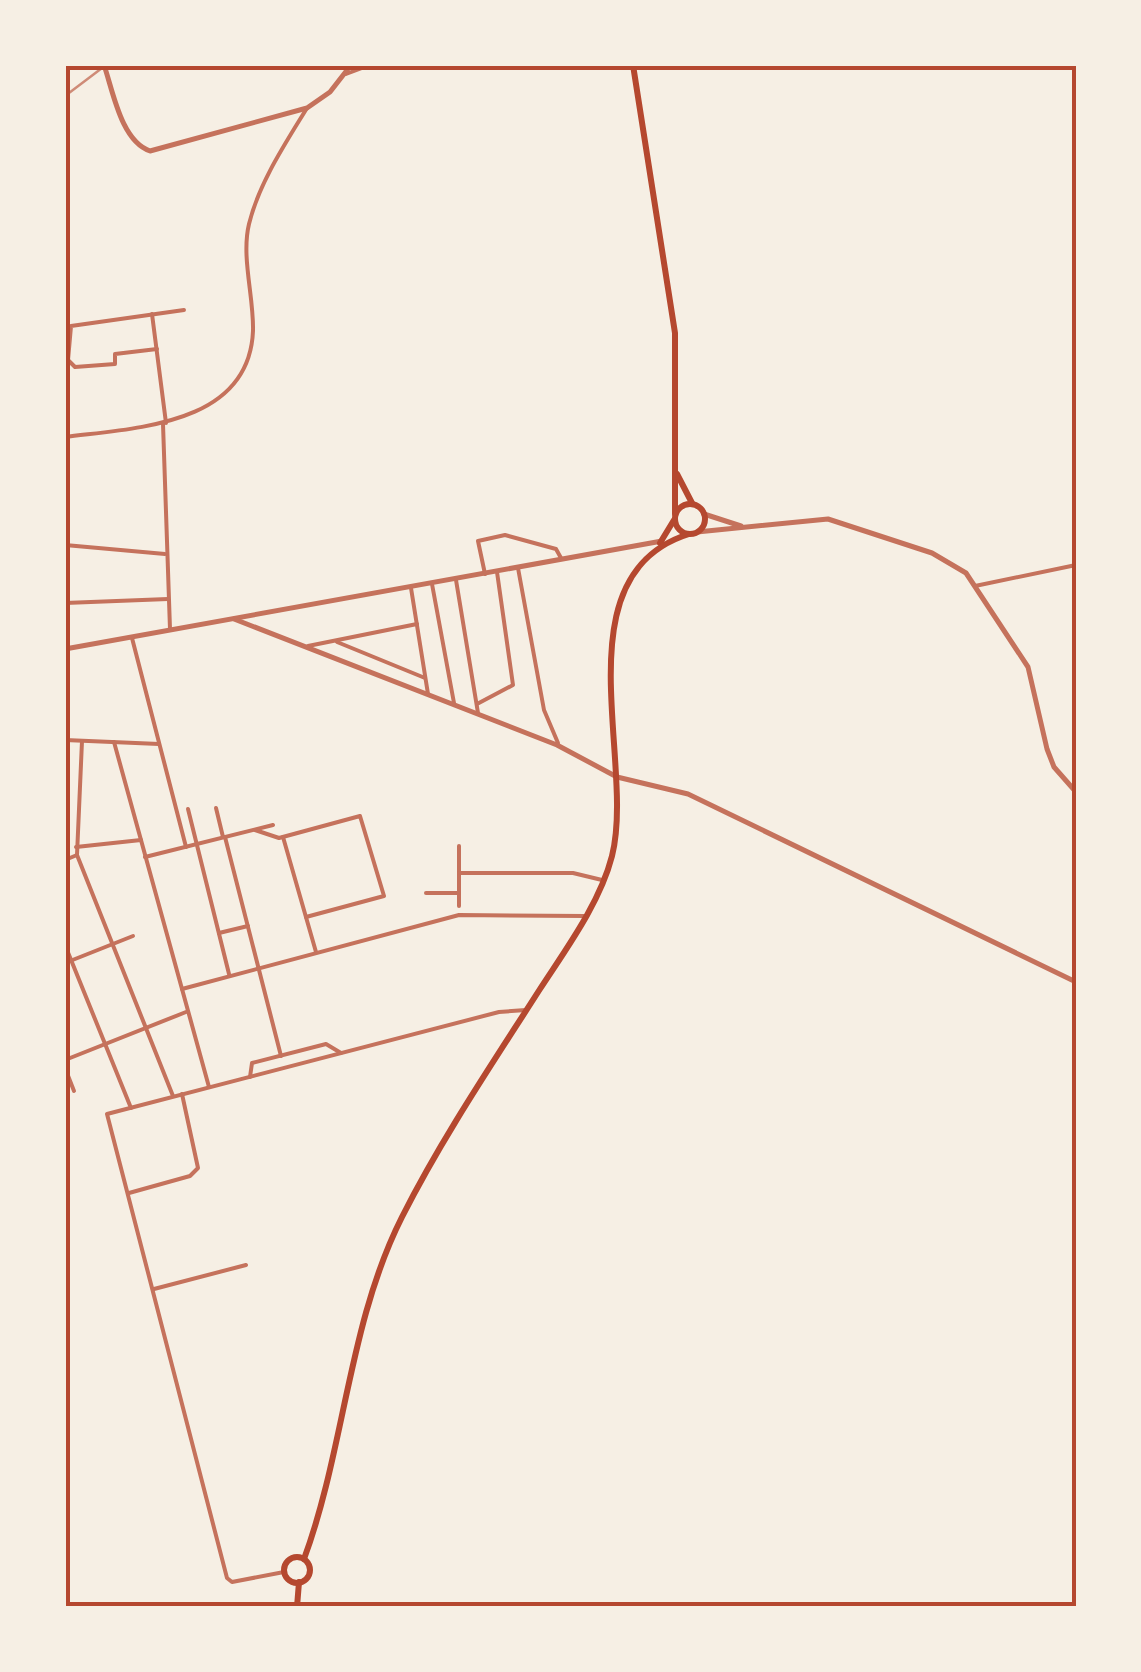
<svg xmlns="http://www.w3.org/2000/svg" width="1141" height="1672" font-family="'Archivo Narrow',sans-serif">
	<rect width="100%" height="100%" fill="#f6efe4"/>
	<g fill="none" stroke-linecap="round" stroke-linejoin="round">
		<g stroke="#c5725c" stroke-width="4">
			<polyline points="346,74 370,65"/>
			<polyline points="152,314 166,423"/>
			<polyline points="157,349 115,354 115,364 75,367 68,360 71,326 184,310"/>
			<polyline points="163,424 170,629"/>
			<path d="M65,437C134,428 249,426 253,331C254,297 241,257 249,224C259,183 285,144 307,108"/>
			<polyline points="65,545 165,554"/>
			<polyline points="518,568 544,710 558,743"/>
			<polyline points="485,574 478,541 505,535 556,549 561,558"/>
			<polyline points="456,580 478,713"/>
			<polyline points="432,584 454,703"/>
			<polyline points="975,586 1076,565"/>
			<polyline points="411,588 428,694"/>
			<polyline points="65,603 168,599"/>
			<polyline points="132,638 186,847"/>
			<polyline points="337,642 425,678"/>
			<polyline points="308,646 417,624"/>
			<polyline points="477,704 513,685 497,572"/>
			<polyline points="65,740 159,744"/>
			<polyline points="82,741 77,855 173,1096"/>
			<polyline points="114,742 209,1087"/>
			<polyline points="216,808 223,837"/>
			<polyline points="188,809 229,974"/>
			<polyline points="255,830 279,838 360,816 384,896 306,917"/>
			<polyline points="225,837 281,1056"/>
			<polyline points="283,837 316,952"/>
			<polyline points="459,846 459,906"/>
			<polyline points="76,847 141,840"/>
			<polyline points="145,857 273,825"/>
			<polyline points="65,860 77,855"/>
			<polyline points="459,873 573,873 602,880"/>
			<polyline points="426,893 459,893"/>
			<polyline points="219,933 248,926"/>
			<polyline points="65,945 131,1108"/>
			<polyline points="65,963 133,936"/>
			<polyline points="182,989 459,915 585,916"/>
			<polyline points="65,1060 186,1012"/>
			<polyline points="65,1068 74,1091"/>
			<polyline points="250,1077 252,1063 326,1044 341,1053"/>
			<polyline points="129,1193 190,1176 198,1168 182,1094"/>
			<polyline points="154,1289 246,1265"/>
			<polyline points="284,1572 232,1582 227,1578 107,1114 499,1012 526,1010"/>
		</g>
		<g stroke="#c5725c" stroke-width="5">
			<path d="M104,65C113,91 121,141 150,151L307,108L330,92L351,65"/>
			<polyline points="704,514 741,526"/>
			<polyline points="697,532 828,519 932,553 966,573 1028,667 1047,749 1054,767 1076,792"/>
			<polyline points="234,619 557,745 617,777 688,794 1076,982"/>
			<polyline points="65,649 662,541"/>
		</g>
		<g stroke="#b5482f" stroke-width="6">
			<polyline points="633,65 675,333 675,514"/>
			<polyline points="677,474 692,503"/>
			<circle cx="690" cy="519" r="15"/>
			<polyline points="660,543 674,520"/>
			<circle cx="297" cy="1570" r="13"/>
			<path d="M304,1559C345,1448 348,1324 402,1217C442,1138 492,1064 540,989C566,949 600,903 612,856C636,762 559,575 689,534"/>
			<polyline points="297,1607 299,1582"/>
		</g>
		<polyline stroke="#cf8b77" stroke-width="2.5" points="65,96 106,65"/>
	</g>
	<rect width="1141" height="1672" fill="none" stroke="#f6efe4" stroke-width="135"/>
	<rect x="68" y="68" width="1006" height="1536" fill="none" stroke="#b5482f" stroke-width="4"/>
</svg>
